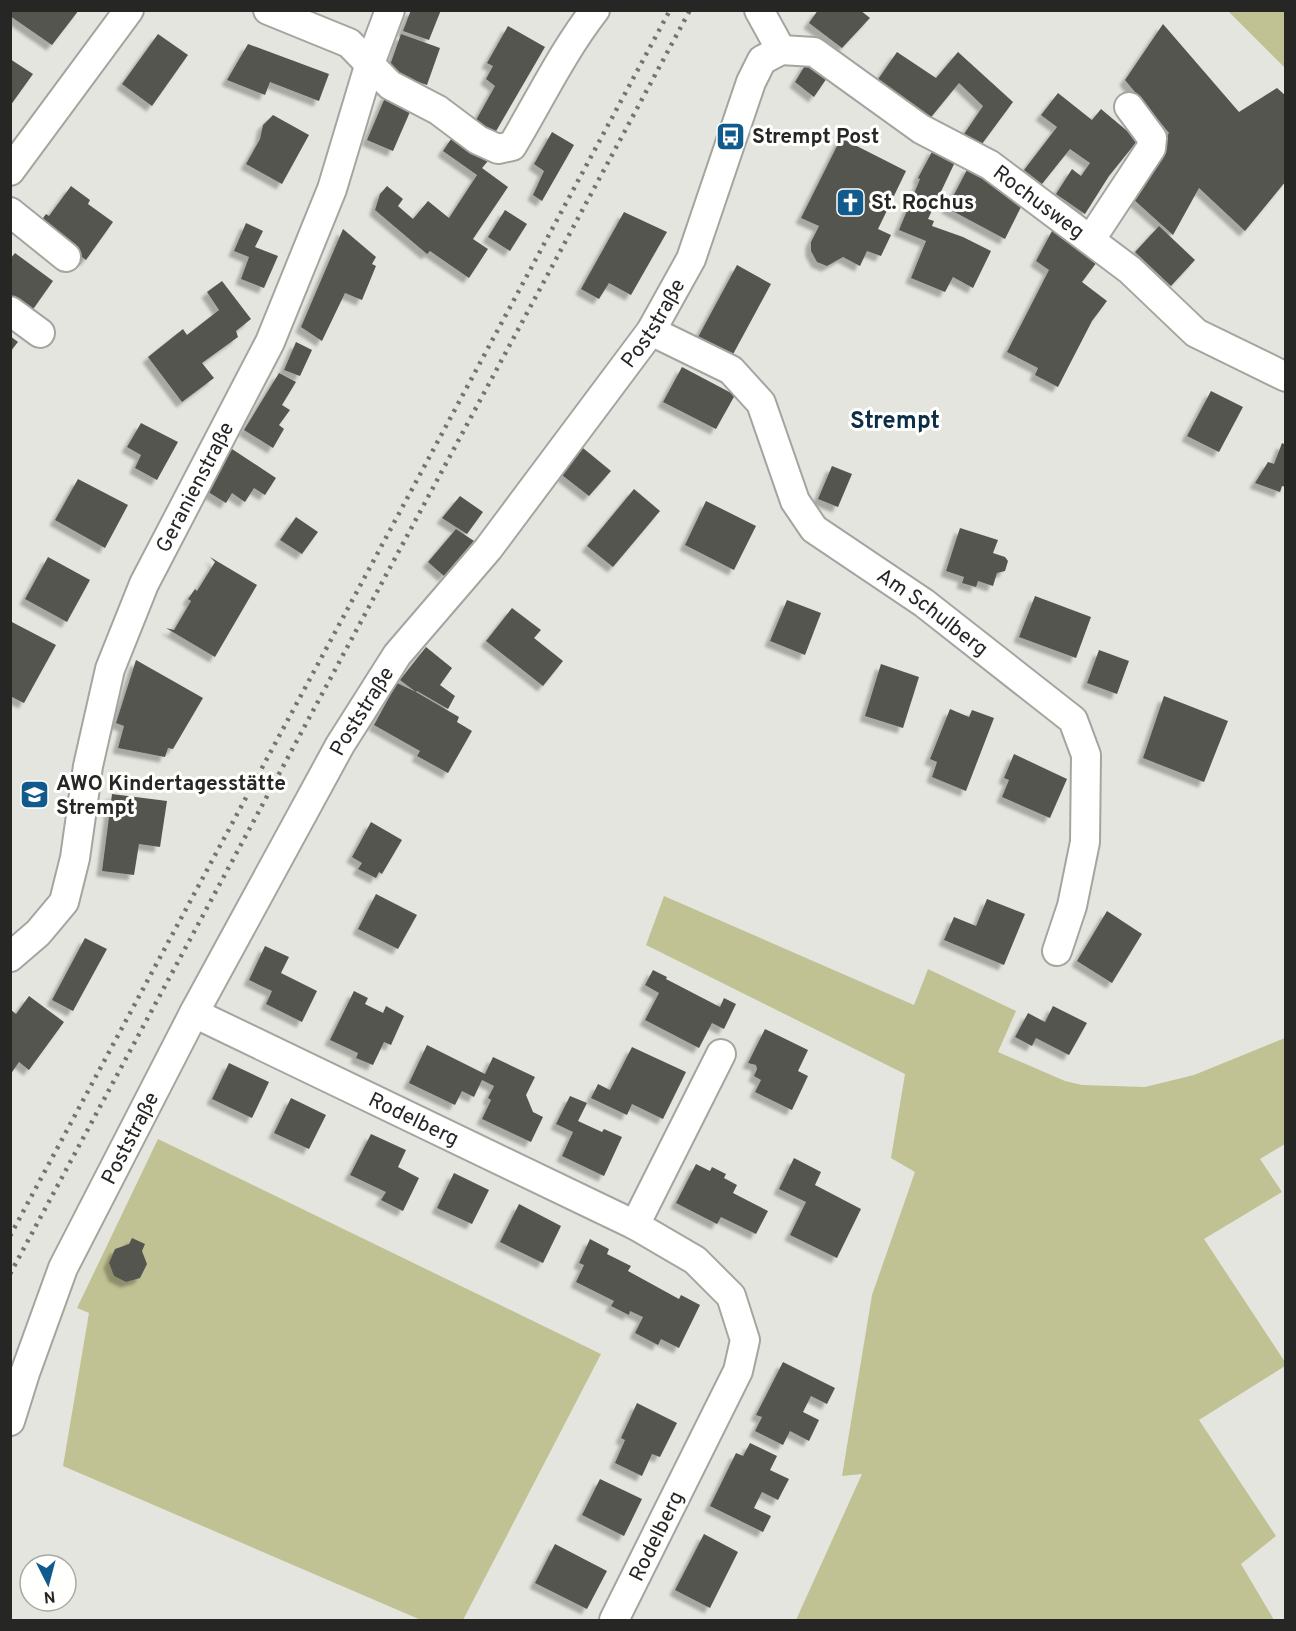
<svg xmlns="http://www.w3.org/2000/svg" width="1296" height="1631" font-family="Overpass,sans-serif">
	<defs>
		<filter id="shadow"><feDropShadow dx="-5.5" dy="5.5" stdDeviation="1.5" flood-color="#0004"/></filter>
	</defs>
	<rect width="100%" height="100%" fill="#e5e5df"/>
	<g fill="#c1c293">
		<polygon points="1228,11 1285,11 1285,68"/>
		<polygon points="664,896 914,1005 928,969 1016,1011 998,1052 1065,1081 1082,1085 1145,1087 1194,1075 1285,1038 1285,1144 1260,1159 1282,1192 1204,1239 1285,1362 1285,1366 1199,1420 1276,1536 1241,1564 1274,1620 796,1620 862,1474 842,1476 872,1295 915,1172 891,1158 905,1074 646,945"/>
		<polygon points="158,1139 601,1354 463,1620 421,1620 63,1466 89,1313 77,1308"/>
	</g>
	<g fill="#555550" filter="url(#shadow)">
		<polygon points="12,10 79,10 52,45 10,16"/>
		<polygon points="411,10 441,10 429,40 403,31"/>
		<polygon points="818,10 860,10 870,18 842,48 809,23"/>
		<polygon points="1163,24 1239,112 1277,88 1286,96 1286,181 1245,231 1199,188 1173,235 1132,198 1169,133 1125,80"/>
		<polygon points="508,26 545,47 495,133 475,122 495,86 486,79 493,66 487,63"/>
		<polygon points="158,34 188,55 152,106 122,84"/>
		<polygon points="401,34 440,48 427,85 388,71"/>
		<polygon points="248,44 329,74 319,101 270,82 265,95 227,80"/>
		<polygon points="897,52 936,78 958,52 1013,102 979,148 960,140 983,106 959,83 928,121 874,85"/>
		<polygon points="10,59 33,74 10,106"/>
		<polygon points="807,62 827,78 814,97 795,82"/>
		<polygon points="387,93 413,105 393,151 367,140"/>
		<polygon points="1058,93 1092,120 1101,109 1138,140 1109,176 1085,214 1056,194 1072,169 1081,176 1090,163 1070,149 1042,184 1024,170 1057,127 1041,115"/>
		<polygon points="273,115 309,135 282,184 246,164 260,139 263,125"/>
		<polygon points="552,132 574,145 542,201 533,195 544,171 534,164"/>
		<polygon points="453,136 488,161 482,168 508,187 473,239 488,249 469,278 430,251 427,254 375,210 380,194 387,186 403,199 398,206 413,219 428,201 449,218 477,175 443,151"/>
		<polygon points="841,138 906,171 878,229 891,235 881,256 867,251 860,266 843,257 827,266 817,262 811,251 811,242 819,226 801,218"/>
		<polygon points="934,148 956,160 928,219 934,221 932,226 963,237 991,251 973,288 953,277 945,292 911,278 926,241 899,230 920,179 918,178"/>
		<polygon points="969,166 1024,201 1005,239 947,208"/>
		<polygon points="71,186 90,200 88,204 113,222 86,260 38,225 46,214 49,216"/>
		<polygon points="505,210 527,224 510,251 488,237"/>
		<polygon points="624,212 667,232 631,295 609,283 599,299 581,289"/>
		<polygon points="246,223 263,231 255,247 278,256 264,288 241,279 249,257 234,251"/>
		<polygon points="1159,226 1195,260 1171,286 1135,252"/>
		<polygon points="343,229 376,257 372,264 376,266 362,300 345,293 322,341 301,327"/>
		<polygon points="1053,229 1097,262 1082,282 1107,301 1092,321 1058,387 1035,375 1038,368 1007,352 1049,270 1036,261"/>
		<polygon points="15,253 53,281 29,315 10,301 10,259"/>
		<polygon points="737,265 771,284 731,358 697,339"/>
		<polygon points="222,281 251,319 236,331 238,337 202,363 214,378 182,402 148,357 183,329 187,335 219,310 207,292"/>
		<polygon points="10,336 18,342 10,352"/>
		<polygon points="296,342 312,350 300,376 284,370"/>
		<polygon points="682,367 735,395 716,429 663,402"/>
		<polygon points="279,373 296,382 282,405 290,410 279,425 284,429 273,448 244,430"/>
		<polygon points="1211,391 1243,407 1219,452 1187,436"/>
		<polygon points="141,423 178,442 157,480 135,468 141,455 127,447"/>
		<polygon points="1282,443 1286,445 1286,487 1282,486 1280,492 1255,483 1268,462 1274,464"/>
		<polygon points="583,448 611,471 589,496 562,475"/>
		<polygon points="232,449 276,478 265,495 254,488 245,502 232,493 226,503 205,490"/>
		<polygon points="832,466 852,474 838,507 818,499"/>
		<polygon points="78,479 128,505 105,548 55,520"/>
		<polygon points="634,489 660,511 613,567 587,546"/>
		<polygon points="460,496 483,512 467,534 442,518"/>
		<polygon points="706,501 756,526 734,570 685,545"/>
		<polygon points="296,517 318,532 302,554 280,540"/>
		<polygon points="960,528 998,540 993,553 1005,557 1008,561 1005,571 997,573 993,586 978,581 976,587 962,583 964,577 946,571"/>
		<polygon points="456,529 474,541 444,576 428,562"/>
		<polygon points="48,557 90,580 67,622 25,599"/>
		<polygon points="210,557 257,585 215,657 166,628 174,630 191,601 188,599 195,589 197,591 215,562"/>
		<polygon points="1035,596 1091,617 1076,658 1019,637"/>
		<polygon points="787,600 821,613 805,655 770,641"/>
		<polygon points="512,608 541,630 534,638 563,661 543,686 486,641"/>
		<polygon points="10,621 56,645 24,703 10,696"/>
		<polygon points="426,647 452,668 440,685 455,696 448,709 417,691 416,692 459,717 457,722 472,731 448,773 417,756 420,751 374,725 397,683 416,692 400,680"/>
		<polygon points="1099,650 1129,661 1117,694 1087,683"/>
		<polygon points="136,660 203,698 173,749 168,748 165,757 118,748 124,726 116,723"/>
		<polygon points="881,664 919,677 903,728 865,716"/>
		<polygon points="1164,696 1228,721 1204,782 1143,758"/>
		<polygon points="950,709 969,717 972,710 994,718 966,791 932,777 937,762 930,759"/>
		<polygon points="1014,754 1067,779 1050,818 1002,797 1009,780 1004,778"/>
		<polygon points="112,794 167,801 160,847 139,844 134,875 102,871"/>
		<polygon points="371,822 402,840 382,874 379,872 376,878 358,869 362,863 352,857"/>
		<polygon points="376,894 417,915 398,949 358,929"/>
		<polygon points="987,899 1025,914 1004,965 944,940 954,917 976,926"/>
		<polygon points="1107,911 1142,934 1112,983 1077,961"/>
		<polygon points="85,938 107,949 73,1011 52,1000"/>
		<polygon points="265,946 289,957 281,973 317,991 302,1022 266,1004 272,991 249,980"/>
		<polygon points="653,970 667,977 666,979 720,1007 724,998 736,1004 724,1029 712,1023 699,1048 645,1020 659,993 645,985"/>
		<polygon points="354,991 368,998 365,1004 383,1013 386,1006 404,1016 391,1045 384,1042 373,1065 356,1058 358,1053 330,1040"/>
		<polygon points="29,996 64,1022 29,1070 19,1062 10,1075 10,1009 16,1014"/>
		<polygon points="1053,1006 1087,1023 1069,1055 1036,1038 1032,1046 1015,1037 1028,1013 1045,1022"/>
		<polygon points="765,1029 808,1050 798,1071 808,1076 792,1110 755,1092 761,1080 754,1076 757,1069 756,1065 748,1063"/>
		<polygon points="427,1045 485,1074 493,1057 535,1077 526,1095 533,1112 543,1117 531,1142 482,1119 491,1100 488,1098 494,1086 482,1080 474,1097 462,1091 455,1105 409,1083"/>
		<polygon points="632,1047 686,1072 663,1119 632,1104 627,1115 591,1098 598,1084 610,1090"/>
		<polygon points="229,1063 269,1082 252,1118 212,1099"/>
		<polygon points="570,1096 587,1103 578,1121 602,1132 604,1129 622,1137 604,1176 562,1156 573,1132 556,1124"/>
		<polygon points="291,1098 326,1115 309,1149 274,1133"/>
		<polygon points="371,1134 406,1150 398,1167 419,1178 403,1211 381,1200 386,1192 350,1175"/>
		<polygon points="794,1158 821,1172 815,1185 861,1209 837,1258 790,1235 806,1202 779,1189"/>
		<polygon points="696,1164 710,1171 712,1167 726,1174 724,1178 737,1185 733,1193 768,1211 756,1234 721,1217 717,1224 676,1203"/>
		<polygon points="454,1173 489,1190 472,1224 437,1208"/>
		<polygon points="519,1204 561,1226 543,1263 500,1242"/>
		<polygon points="132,1238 145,1244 142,1251 147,1264 140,1278 126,1282 114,1276 109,1263 115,1249 129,1244"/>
		<polygon points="590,1239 609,1249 607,1254 631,1266 628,1271 679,1299 681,1295 700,1305 679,1348 661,1339 658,1345 635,1333 643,1317 630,1311 629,1315 611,1306 614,1301 576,1282 584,1265 579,1263"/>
		<polygon points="783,1362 835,1388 827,1404 811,1396 803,1412 819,1420 809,1441 790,1431 783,1445 755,1431 762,1417 756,1415"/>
		<polygon points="637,1403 677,1423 660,1457 652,1454 642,1476 615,1463 625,1440 621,1438"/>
		<polygon points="750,1443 777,1456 770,1470 789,1479 778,1500 762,1492 754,1508 771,1516 763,1532 710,1506 736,1453 743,1456"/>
		<polygon points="600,1479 642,1499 624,1536 582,1515"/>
		<polygon points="704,1534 738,1552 710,1608 675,1590"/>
		<polygon points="555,1544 607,1571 587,1609 535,1583"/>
	</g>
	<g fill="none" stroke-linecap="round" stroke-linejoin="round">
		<defs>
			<g id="minor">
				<path d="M268,10L349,43L390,85L438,110L478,140L498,149L512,146C539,101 563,51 595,10"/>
				<polyline points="759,10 781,50"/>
				<path id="s1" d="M781,50L814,52L921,129L990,165L1130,270L1196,333L1286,377"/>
				<polyline points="10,171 129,10"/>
				<polyline points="10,212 66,257"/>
				<polyline points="1091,239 1151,148 1152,138 1129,107"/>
				<polyline points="10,311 40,333"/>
				<path id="s2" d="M651,331L731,370L761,403L795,501L814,529L924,603L1073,720L1086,755L1085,842L1072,906L1057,951"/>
				<path id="s3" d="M10,957L38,933L64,902L75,858L88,766L110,669L144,584L270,342L332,189L369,66L390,10"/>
				<path id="s4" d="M194,1013L635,1225L695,1260L731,1296L745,1340L738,1371L614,1620"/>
				<polyline points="635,1225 721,1054"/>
				<path id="s5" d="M10,1421L25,1373L63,1268L194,1013L340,745L397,655L488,549L651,331L691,259L751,82L762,60L781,50"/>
			</g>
		</defs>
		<use href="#minor" stroke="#a5a5a0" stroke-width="32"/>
		<use href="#minor" stroke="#fff" stroke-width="28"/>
		<g stroke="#747470" stroke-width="4.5" stroke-dasharray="3 6" stroke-linecap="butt">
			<polyline points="10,1236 670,10"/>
			<polyline points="10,1274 690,10"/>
		</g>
	</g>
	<defs>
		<symbol id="bus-square" viewBox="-11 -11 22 22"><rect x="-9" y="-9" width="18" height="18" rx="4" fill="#105a8e" stroke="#fffffe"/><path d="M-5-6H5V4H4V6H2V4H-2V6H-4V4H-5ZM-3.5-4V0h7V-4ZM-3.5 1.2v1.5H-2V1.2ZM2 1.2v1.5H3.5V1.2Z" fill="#fff"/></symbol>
		<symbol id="church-square" viewBox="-11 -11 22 22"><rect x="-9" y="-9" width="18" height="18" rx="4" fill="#105a8e" stroke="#fffffe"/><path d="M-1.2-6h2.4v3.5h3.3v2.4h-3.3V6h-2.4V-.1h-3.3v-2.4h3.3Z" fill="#fff"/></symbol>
		<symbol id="school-square" viewBox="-11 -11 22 22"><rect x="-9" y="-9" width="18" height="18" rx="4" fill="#105a8e" stroke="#fffffe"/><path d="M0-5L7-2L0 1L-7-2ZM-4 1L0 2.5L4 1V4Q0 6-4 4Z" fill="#fff"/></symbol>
	</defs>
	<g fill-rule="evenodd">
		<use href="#bus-square" x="714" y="120" width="33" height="33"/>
		<use href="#church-square" x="834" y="186" width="33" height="33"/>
		<use href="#school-square" x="18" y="778" width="33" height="33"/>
	</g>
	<g text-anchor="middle" stroke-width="6" stroke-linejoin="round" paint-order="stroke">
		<g font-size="21" font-weight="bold" fill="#262624" stroke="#fffffe" text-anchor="start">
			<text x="752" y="143">Strempt Post</text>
			<text x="871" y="209">St. Rochus</text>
			<text x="56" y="790">AWO Kindertagesstätte<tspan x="56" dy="24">Strempt</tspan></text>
		</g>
		<g font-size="21" fill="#262624" stroke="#fffffe">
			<text dy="7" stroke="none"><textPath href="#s1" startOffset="304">Rochusweg</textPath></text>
			<text dy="7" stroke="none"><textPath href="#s5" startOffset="1280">Poststraße</textPath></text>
			<text dy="7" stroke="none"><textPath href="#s3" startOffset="516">Geranienstraße</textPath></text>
			<text dy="7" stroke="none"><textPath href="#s2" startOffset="416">Am Schulberg</textPath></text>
			<text dy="7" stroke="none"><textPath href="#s5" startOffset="794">Poststraße</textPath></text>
			<text dy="7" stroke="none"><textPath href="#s4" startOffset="244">Rodelberg</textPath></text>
			<text dy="7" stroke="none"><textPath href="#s5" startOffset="308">Poststraße</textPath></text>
			<text transform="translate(656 1536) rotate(-64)" y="7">Rodelberg</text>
		</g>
		<g font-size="24" font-weight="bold" fill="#0e2e48" stroke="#fffffe">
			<text x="895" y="428">Strempt</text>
		</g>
	</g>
	<rect width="1296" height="1631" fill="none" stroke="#262624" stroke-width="24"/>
	<g transform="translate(48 1583) rotate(174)"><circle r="28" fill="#fffffe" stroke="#a8a8a7" stroke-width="1.5"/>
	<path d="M0-4.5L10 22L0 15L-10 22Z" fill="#105a8e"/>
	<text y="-9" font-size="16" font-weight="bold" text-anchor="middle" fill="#262624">N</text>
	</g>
</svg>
